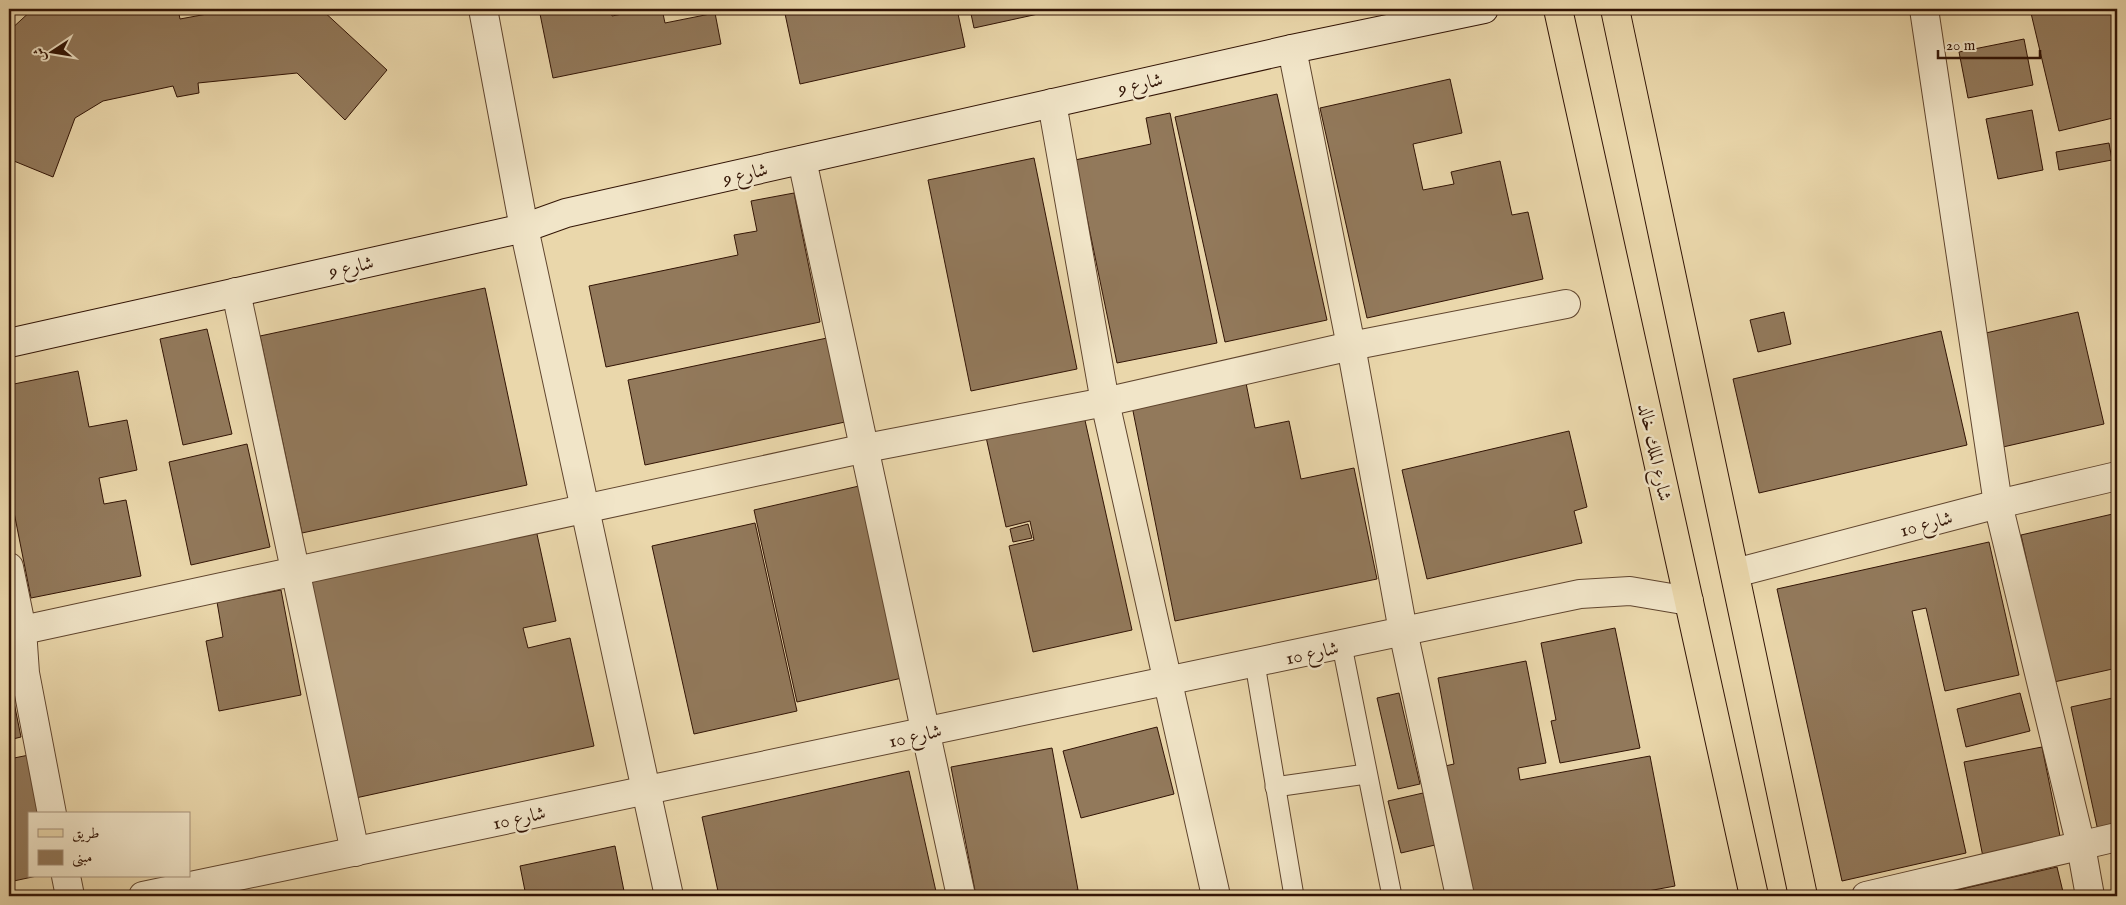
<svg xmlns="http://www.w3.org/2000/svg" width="2126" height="905" font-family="'IM FELL English',Amiri,serif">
	<rect width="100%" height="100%" fill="#ead7ab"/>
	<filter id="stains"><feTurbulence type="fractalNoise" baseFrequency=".004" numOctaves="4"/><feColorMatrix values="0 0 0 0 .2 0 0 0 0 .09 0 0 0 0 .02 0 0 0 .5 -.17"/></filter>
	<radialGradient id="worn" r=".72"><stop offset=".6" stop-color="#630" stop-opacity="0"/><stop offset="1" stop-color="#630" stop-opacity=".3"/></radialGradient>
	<g fill="#92795b" stroke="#321405">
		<polygon points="33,9 136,9 137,11 144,9 178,9 180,19 234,9 321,9 387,70 345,120 297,73 198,83 199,93 177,97 173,86 103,101 75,118 53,177 9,159 9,31"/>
		<polygon points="539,9 611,9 612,16 648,9 662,9 665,23 715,13 721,44 553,78"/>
		<polygon points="784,9 957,9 965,47 800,84"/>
		<polygon points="970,9 1061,9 974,28"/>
		<polygon points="2030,9 2117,9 2117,117 2059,131"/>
		<polygon points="2024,39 2033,85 1968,98 1959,52"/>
		<polygon points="1450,79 1462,133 1413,144 1423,190 1454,184 1451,172 1500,161 1512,215 1528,212 1543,279 1367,318 1320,108"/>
		<polygon points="1277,94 1327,320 1225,342 1175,117"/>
		<polygon points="2032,110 2043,170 1998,179 1986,119"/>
		<polygon points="1170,113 1217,343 1117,363 1075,160 1151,144 1146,118"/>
		<polygon points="2109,143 2112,160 2059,170 2056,152"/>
		<polygon points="1034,158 1077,369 971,391 928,180"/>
		<polygon points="794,193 820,322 606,367 589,286 738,255 734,235 757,231 751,201"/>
		<polygon points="485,288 527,485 302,533 260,336"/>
		<polygon points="1784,312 1791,344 1758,352 1750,320"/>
		<polygon points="2078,312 2104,424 2003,447 1977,335"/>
		<polygon points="207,329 232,434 183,445 160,339"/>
		<polygon points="1941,331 1967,445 1759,493 1733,379"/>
		<polygon points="827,338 845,422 645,465 628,380"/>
		<polygon points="78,371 89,427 127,420 137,470 99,478 104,504 126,500 141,576 31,598 9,487 9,385"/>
		<polygon points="1245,378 1255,428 1289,421 1301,479 1354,468 1377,579 1175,621 1131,401"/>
		<polygon points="1082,407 1132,630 1033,652 1009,546 1034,540 1030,521 1006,527 984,428"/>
		<polygon points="1569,431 1587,507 1574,511 1582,543 1427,579 1402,470"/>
		<polygon points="247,444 270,547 191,565 169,462"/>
		<polygon points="859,486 902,678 797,702 754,510"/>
		<polygon points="2117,513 2117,668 2054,682 2021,535"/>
		<polygon points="755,523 797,711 694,734 652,546"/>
		<polygon points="1028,524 1032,538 1013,542 1010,529"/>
		<polygon points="535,525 556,621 523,628 528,648 570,638 594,746 351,799 302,576"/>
		<polygon points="1989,542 2019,675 1945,691 1926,608 1912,611 1966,853 1842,881 1777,589"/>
		<polygon points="281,590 301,695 219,711 206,641 223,637 217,602"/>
		<polygon points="1615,628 1640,748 1560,763 1551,721 1556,720 1541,643"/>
		<polygon points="1526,661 1546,763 1518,768 1520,780 1650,756 1675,886 1621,896 1469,896 1445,766 1454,764 1438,678"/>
		<polygon points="9,678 21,737 9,740"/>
		<polygon points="1399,693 1420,784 1398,789 1377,698"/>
		<polygon points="2020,693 2030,731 1966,747 1957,709"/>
		<polygon points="2117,697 2117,827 2098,831 2071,707"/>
		<polygon points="1157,727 1174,794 1081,818 1063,751"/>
		<polygon points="2042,747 2061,841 1983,857 1964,762"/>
		<polygon points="1052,748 1078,890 1044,896 976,896 951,767"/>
		<polygon points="29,755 42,814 29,814 29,876 37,876 9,882 9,759"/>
		<polygon points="909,771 937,896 719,896 702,817"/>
		<polygon points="1423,793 1435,845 1401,853 1388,801"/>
		<polygon points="615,846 625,896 526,896 520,866"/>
		<polygon points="2057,867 2064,896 1931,896"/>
		<polygon points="1172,891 1174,896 1157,896"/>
	</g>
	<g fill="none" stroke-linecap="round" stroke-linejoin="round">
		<defs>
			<g id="lane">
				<polyline points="1342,646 1392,896"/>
				<polyline points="1255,664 1294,896"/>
				<polyline points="1275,787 1366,774"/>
			</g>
			<g id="street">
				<polyline points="483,9 524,228 669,896"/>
				<polyline points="1924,9 1998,504 2081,846 2090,896"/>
				<polyline points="1292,49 1351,346 1403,631 1460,896"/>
				<polyline points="1052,103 1105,402 1216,896"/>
				<polyline points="802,160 961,896"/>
				<polyline points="236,292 355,852"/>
				<polyline points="9,567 22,630 25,673 52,814"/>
				<polyline points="1735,573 1998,504 2117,476"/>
				<polyline points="9,633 866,448 1105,402 1351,346 1566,304"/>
				<polyline points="66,876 70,896"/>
				<polyline points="143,896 1580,594 1630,591 1689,601"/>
				<polyline points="1866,896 2117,837"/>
			</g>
			<polyline id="secondary" points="9,343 524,228 566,213 1292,49 1484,9"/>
			<g id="primary">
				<polyline points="1558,9 1754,896"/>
				<polyline points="1615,9 1803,896"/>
			</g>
		</defs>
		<use href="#lane" stroke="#60452e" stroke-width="21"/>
		<use href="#street" stroke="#60452e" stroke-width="30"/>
		<use href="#secondary" stroke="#321405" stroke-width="30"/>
		<use href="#primary" stroke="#321405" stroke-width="30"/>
		<use href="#lane" stroke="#f1e5c8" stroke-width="19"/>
		<use href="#street" stroke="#f1e5c8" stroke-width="28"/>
		<use href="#secondary" stroke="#f1e5c8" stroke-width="28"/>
		<use href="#primary" stroke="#ead7ab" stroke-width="28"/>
	</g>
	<g text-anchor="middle" stroke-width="5" stroke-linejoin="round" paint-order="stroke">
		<g font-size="19" fill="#321405" stroke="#f1e5c8">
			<text transform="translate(1140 83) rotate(-13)" y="7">شارع 9</text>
			<text transform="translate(745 173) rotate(-13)" y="7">شارع 9</text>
			<text transform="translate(351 266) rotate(-12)" y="7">شارع 9</text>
			<text transform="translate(1656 452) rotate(78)" y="7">شارع الملك خالد</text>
			<text transform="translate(1926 523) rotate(-15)" y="7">شارع 10</text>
			<text transform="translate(1312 652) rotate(-12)" y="7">شارع 10</text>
			<text transform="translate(915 735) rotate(-12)" y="7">شارع 10</text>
			<text transform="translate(519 817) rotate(-12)" y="7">شارع 10</text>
		</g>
	</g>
	<rect width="2126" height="905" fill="none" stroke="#ead7ab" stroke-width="30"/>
	<rect x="10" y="10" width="2106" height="885" fill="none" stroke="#321405" stroke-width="2.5"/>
	<rect x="15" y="15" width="2096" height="875" fill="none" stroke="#321405"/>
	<rect x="28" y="812" width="162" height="65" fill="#f1e5c8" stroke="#a5917a"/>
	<rect x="38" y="829" width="25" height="8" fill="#ead7ab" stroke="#a5917a"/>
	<text x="72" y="838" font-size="15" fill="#321405">طريق</text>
	<rect x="38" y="850" width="25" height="15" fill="#92795b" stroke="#a5917a"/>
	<text x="72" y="862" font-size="15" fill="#321405">مبنى</text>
	<g transform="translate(52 52) rotate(258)" stroke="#f1e5c8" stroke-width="4" paint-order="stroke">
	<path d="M0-4L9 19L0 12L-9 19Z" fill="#321405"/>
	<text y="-8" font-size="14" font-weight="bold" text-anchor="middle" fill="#321405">ش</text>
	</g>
	<path d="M1938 50v8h102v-8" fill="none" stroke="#321405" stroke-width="2.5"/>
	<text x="1946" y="50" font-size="15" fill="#321405" stroke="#f1e5c8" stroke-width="4" paint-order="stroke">20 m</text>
	<rect width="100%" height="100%" filter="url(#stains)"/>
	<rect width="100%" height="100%" fill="url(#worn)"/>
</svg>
